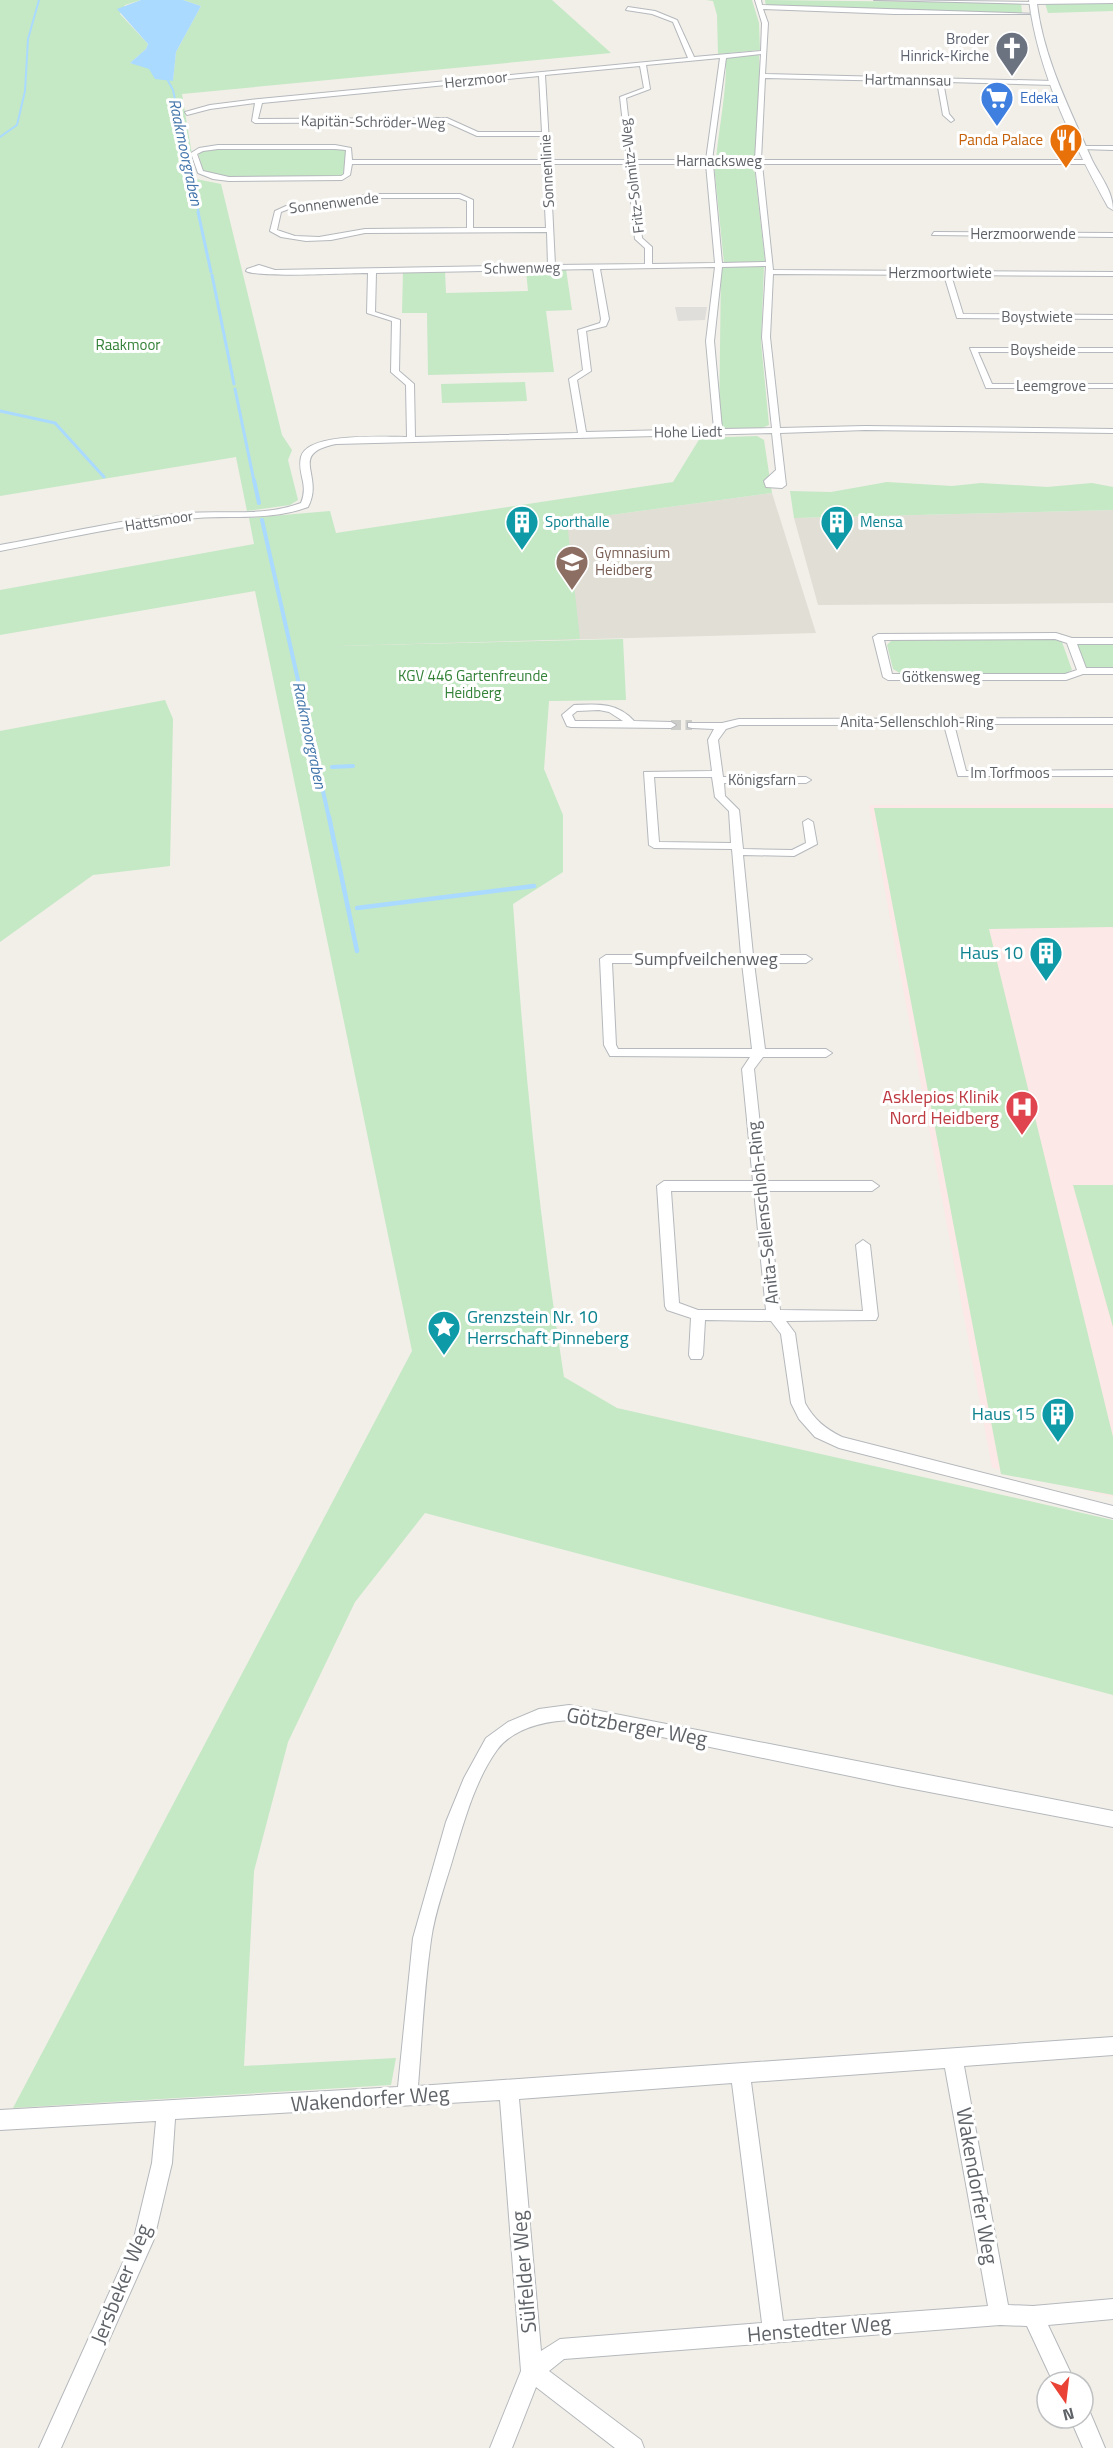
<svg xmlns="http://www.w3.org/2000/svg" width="1113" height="2448" font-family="'Titillium Web',sans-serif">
	<rect width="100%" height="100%" fill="#f1efe8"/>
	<polygon fill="#e0deda" points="675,307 707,307 705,320 678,321"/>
	<g fill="#e1ded6">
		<polygon points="772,493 816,633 334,646 567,521"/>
		<polygon points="1113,510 1113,603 818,605 794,518"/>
	</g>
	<polygon fill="#fce8e6" points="1113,804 1113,1497 992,1468 869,805"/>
	<g fill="#c5e8c5">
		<polygon points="0,0 141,0 125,5 120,14 148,44 146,49 130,63 154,68 166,80 173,80 176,52 201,6 183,0 552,0 611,53 182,94 196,179 221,184 282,435 292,450 288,460 298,500 290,505 247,511 236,457 0,496"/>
		<polygon points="706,0 752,0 759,23 760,50 718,54 717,15 713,1"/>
		<polygon points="765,0 1021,3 1022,13 766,6"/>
		<polygon points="1045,3 1113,3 1113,11 1048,13"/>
		<path d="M759,55L760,92L756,160H716C719,126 727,91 726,57Z"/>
		<polygon points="207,149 345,149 347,151 343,175 340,177 231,178 203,172 198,152"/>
		<polygon points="714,165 754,165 765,262 724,263"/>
		<polygon points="721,267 764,267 761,342 769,425 762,428 719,429"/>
		<polygon points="566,269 572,310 546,311 554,372 428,375 427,313 402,313 403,272 445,271 446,293 528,291 526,270"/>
		<polygon points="525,382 527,401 442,403 441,384"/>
		<path d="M757,436L764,440L772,493L567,521L580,639L335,646L623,639L626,700L549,701L544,769L563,815V872L513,904C524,1063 539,1220 564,1377L617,1408L1113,1520V1695L425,1513L355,1602L288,1742L254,1871L244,2066L396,2058L391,2085L13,2108L412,1351L255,591L0,635V590L254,544L249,518L330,511L336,533L673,482L700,438Z"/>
		<polygon points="887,482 952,486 981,483 1047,487 1092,483 1113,487 1113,510 794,518 790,491 831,492"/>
		<polygon points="1057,639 1062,642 1072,670 1065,674 903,675 893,669 887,645 892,640"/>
		<polygon points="1113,643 1113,669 1084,669 1075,644"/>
		<polygon points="165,700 173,719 170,866 93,875 0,942 0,731"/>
		<polygon points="874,808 1113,808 1113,927 989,929 1113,1437 1113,1495 1001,1474"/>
		<polygon points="1073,1185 1113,1185 1113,1327"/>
	</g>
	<polygon fill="#aadaff" points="141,0 183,0 201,6 176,52 173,81 155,79 149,69 130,63 146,49 148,44 117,9"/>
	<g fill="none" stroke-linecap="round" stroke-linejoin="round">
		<g stroke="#aadaff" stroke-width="2">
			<polyline points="165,75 173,90 199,214"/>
			<polyline points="0,137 17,125 25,91 28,39 39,0"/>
		</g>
		<g stroke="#aadaff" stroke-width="3">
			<polyline points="198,212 211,272"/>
			<polyline points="212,275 234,384"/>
			<polyline points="235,389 254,481"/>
			<polyline points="0,411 55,423 104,477"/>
		</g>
		<g stroke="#aadaff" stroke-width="4">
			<polyline points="254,480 259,503"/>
			<polyline points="262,520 329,818"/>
			<polyline points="332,767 353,766"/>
		</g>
		<g stroke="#aadaff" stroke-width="4.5">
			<polyline points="329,817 357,951"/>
			<polyline points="357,908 534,886"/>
		</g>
		<polyline stroke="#ccccc8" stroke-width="10" stroke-dasharray="10 4.5" stroke-linecap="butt" points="671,725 692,725"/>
		<defs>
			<g id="street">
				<path d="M755,0H761L762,5L1038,14H895L763,9L768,23L765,74L1054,81L1057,83L1054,85L949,82L944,87L949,114L954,120L951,122L943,115L938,87L943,82L765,78L761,160H1089L1092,162L1089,164H762L773,270L1113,272V276L951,275L963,314L1113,315V319L957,318L944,275L773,274L770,337L780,428L865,426L1113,429V433L865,430L780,433L786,485L782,488L766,487L764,481L776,470L772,433L336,444C287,454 325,475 308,507C268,522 227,514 186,519C123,525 62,539 0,551V545C62,534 124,519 187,513C225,510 264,517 301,503C309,484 297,474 301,457C307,432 385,437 407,437L406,385L391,372L392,321L367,313L368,273C347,273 259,278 246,271L247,269L259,265L275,270L548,265L547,232L365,233L331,240L306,241L281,237L270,231L275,211L286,206L372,194H460L473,200V228H546L543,164H352L350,175L342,180L229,181L213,179L198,173L191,153L199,148L218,145H335L351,148L352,160H543L542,136H477L446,122L255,123L252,121L255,103L210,109L187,115L185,112L210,105L259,99L688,58L673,22L652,14L626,10L628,7L655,11L677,20L694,57L761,51L762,23ZM761,54L755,160H712L726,58ZM720,58L706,160H633L626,98L650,89L646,65ZM640,66L644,88L620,97L627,160H550L545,75ZM539,76L542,132H478L447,118L258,119L262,103ZM218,149H335L346,150L344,174L341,176L229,177L203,171L197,154L203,151ZM550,164H627L635,239L645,248V264L555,265ZM634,164H706L715,263L652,264V247L642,238ZM713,164H755L766,262L722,263ZM372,198H459L467,201V228L365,229L319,237L295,236L277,230L281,212L289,209ZM766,266L762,337L772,428L722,429L714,341L722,267ZM715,267L706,341L714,429L586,432L577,380L591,371L586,331L606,326L609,319L600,269ZM593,269L601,319L600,323L578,330L583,370L569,379L578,433L415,437L414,384L399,371L400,320L375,312L376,273Z"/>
				<polygon points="874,0 1036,2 1033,4"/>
				<polygon points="1083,146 1113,146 1113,150 1081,149"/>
				<polygon points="934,232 1113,233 1113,237 932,235"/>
				<polygon points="970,348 1113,348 1113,352 978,352 992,384 1113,384 1113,388 986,388"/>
				<path d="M1056,633L1072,638H1113V644H1077L1086,668H1113V674H1083L1066,680H888L883,677L873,637L878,634ZM1055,639L1067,643L1077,670L1065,674H892L884,640Z"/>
				<path d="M574,705C597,704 617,702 634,721L671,722L676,725L671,728L571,727L567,726L562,715ZM599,710L609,712L623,721H575L572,715L577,711Z"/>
				<path d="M1113,718V724H954L966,771L1113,770V776H958L944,725H739L726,729L718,740L723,777H806L811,780L806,783H724L725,796L739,810L743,849L792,850L806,843L803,822L808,819L813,822L817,844L794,856L743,855L753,955H806L812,959L806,963H754L765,1049H826L832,1053L826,1057H763L754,1069L766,1181H872L879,1186L872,1191H767L780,1310L863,1311L856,1245L863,1240L870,1245L878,1316L876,1320L786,1321L795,1333L805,1403C814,1420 826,1429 842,1437L1113,1506V1518L839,1448L815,1437L799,1419L791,1403L781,1334L771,1321L705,1320L703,1355L701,1359H691L689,1355L691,1318L667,1310L665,1306L657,1186L664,1181H753L742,1069L750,1057L610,1056L604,1045L600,959L606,955H741L732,849L654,848L649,845L644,772L712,771L708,740L714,729L692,728L688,727V723H722L739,719ZM654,777H712L715,797L729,811L731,843L659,842ZM612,963H742L752,1049H618L616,1045ZM671,1191H754L766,1310H698L679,1303Z"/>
				<path d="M569,1705L1113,1811V1827L898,1786L585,1721C557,1718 515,1725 497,1750C476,1779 465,1818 455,1851C447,1880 435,1910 431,1940C424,1988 422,2037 418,2086L1113,2037V2055L964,2066L1008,2305L1033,2306L1113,2299V2319L1048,2325L1075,2382H1053L1027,2326L1000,2325L564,2359L549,2371L641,2440L644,2448H615L536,2387L512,2448H490L521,2371L500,2100L175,2119L172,2163L154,2239L61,2448H39L134,2238L152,2163L156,2121L0,2130V2110L398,2087L413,1938L446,1822L464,1778L486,1738L508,1722L539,1709ZM945,2068L988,2306L783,2321L751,2082ZM732,2083L762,2323L560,2339L541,2351L519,2099Z"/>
				<polygon points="1083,2408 1089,2410 1105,2448 1083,2448 1070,2418 1083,2418"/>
			</g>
			<path id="secondary" d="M1029,0H1113V3L1037,4C1044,60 1070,109 1092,160C1100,176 1113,191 1113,210L1108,207C1073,143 1038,73 1029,0Z"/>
		</defs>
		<use href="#street" stroke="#b5b8bc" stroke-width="2"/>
		<use href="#secondary" stroke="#b6babf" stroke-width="2"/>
		<use href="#street" fill="#fff" fill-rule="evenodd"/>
		<use href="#secondary" fill="#fff" fill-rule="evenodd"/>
	</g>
	<defs>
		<symbol id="church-pin" viewBox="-11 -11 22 30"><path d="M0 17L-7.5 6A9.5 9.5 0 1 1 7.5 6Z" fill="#6b7280" stroke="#fff"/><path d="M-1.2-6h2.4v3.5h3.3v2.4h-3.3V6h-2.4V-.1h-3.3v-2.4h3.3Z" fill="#fff"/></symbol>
		<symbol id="supermarket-pin" viewBox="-11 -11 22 30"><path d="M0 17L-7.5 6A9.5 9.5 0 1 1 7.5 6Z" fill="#3f7fe0" stroke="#fff"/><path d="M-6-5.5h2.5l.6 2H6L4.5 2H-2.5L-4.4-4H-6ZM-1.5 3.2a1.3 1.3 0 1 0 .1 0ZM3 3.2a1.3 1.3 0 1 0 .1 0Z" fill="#fff"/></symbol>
		<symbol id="restaurant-pin" viewBox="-11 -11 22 30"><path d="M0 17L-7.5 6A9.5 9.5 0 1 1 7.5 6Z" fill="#e8710a" stroke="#fff"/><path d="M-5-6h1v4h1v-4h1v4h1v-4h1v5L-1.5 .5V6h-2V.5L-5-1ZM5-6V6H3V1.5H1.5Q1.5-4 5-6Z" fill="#fff"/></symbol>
		<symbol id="building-pin" viewBox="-11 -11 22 30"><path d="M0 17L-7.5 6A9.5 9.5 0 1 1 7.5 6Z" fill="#0f9aa8" stroke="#fff"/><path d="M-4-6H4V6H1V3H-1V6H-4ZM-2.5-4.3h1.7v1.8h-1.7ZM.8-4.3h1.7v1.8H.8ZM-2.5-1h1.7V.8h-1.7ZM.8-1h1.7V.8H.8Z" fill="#fff"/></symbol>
		<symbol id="school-pin" viewBox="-11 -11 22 30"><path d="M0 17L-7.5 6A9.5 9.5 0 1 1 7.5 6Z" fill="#8d6e63" stroke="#fff"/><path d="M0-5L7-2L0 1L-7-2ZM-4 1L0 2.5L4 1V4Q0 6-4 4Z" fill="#fff"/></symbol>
		<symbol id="hospital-pin" viewBox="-11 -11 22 30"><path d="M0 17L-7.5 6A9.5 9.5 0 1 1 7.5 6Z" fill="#e0444e" stroke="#fff"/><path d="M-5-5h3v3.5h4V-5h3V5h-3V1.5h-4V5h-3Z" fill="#fff"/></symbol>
		<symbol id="sight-pin" viewBox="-11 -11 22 30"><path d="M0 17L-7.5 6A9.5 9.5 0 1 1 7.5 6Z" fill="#0f9aa8" stroke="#fff"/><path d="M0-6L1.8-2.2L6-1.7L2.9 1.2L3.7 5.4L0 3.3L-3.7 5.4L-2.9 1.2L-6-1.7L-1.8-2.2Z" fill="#fff"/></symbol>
	</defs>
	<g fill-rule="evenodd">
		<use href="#church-pin" x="993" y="29" width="38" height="52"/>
		<use href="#supermarket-pin" x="978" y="79" width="38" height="52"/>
		<use href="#restaurant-pin" x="1047" y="121" width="38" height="52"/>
		<use href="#building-pin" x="503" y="503" width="38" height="52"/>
		<use href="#building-pin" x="818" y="503" width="38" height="52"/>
		<use href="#school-pin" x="553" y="543" width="38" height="52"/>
		<use href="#building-pin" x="1027" y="934" width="38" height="52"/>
		<use href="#hospital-pin" x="1003" y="1088" width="38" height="52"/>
		<use href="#sight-pin" x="425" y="1308" width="38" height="52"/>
		<use href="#building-pin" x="1039" y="1395" width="38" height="52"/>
	</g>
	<g text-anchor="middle" stroke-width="6" stroke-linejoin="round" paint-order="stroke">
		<g font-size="15" fill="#5b616d" stroke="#fff" text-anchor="end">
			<text x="989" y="44">Broder<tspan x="989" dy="17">Hinrick-Kirche</tspan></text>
		</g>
		<g font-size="15" fill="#5f6368" stroke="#fff">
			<text transform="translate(476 80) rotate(-6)" y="5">Herzmoor</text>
			<text transform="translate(908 80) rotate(1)" y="5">Hartmannsau</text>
			<text transform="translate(373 122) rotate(1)" y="5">Kapitän-Schröder-Weg</text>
			<text x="719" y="166">Harnacksweg</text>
			<text transform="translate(547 171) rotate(-93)" y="5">Sonnenlinie</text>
			<text transform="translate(632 176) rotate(-97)" y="5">Fritz-Solmitz-Weg</text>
			<text transform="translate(334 203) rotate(-7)" y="5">Sonnenwende</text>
			<text x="1023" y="239">Herzmoorwende</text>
			<text transform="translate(522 268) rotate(-1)" y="5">Schwenweg</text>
			<text x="940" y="278">Herzmoortwiete</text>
			<text x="1037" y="322">Boystwiete</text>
			<text x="1043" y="355">Boysheide</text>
			<text x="1051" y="391">Leemgrove</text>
			<text transform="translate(688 432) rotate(-1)" y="5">Hohe Liedt</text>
			<text transform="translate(159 521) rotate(-9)" y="5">Hattsmoor</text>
			<text x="941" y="682">Götkensweg</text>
			<text x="917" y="727">Anita-Sellenschloh-Ring</text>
			<text x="1010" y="778">Im Torfmoos</text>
			<text x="762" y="785">Königsfarn</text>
		</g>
		<g font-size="15" fill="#366cbe" stroke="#fff" text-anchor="start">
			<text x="1020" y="103">Edeka</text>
		</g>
		<g font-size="15" fill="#c56008" stroke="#fff" text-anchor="end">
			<text x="1043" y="145">Panda Palace</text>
		</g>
		<g font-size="15" fill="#348238" stroke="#fff">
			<text x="128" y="350">Raakmoor</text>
			<text x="473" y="681">KGV 446 Gartenfreunde<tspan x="473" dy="17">Heidberg</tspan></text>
		</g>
		<g font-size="15" fill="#0d838f" stroke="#fff" text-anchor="start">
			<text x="545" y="527">Sporthalle</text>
			<text x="860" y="527">Mensa</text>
		</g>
		<g font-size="15" fill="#785e54" stroke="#fff" text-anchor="start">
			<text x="595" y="558">Gymnasium<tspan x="595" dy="17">Heidberg</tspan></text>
		</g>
		<g font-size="16" font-style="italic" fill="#4174aa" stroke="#fff">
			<text transform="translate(186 152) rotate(78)" y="6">Raakmoorgraben</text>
			<text transform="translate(310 735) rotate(78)" y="6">Raakmoorgraben</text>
		</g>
		<g font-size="18" fill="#0d838f" stroke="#fff" text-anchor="end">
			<text x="1023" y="959">Haus 10</text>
			<text x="467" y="1323" text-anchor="start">Grenzstein Nr. 10<tspan x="467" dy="21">Herrschaft Pinneberg</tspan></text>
			<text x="1035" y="1420">Haus 15</text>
		</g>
		<g font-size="18" fill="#5f6368" stroke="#fff">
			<text x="706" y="965">Sumpfveilchenweg</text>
			<text transform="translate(763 1213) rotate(-96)" y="6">Anita-Sellenschloh-Ring</text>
		</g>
		<g font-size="18" fill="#be3a42" stroke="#fff" text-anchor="end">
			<text x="999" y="1103">Asklepios Klinik<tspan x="999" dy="21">Nord Heidberg</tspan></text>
		</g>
		<g font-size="21" fill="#5f6368" stroke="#fff">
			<text transform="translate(637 1727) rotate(10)" y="7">Götzberger Weg</text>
			<text transform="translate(370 2099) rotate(-4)" y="7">Wakendorfer Weg</text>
			<text transform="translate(977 2186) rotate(80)" y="7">Wakendorfer Weg</text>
			<text transform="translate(524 2272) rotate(-95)" y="7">Sülfelder Weg</text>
			<text transform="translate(121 2284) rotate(-68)" y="7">Jersbeker Weg</text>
			<text transform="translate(819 2329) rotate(-5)" y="7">Henstedter Weg</text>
		</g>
	</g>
	<g transform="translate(1065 2400) rotate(166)"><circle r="28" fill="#ffffff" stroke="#bfc1c3" stroke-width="1.5"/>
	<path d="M0-4.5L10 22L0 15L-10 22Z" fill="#ea4335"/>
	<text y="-9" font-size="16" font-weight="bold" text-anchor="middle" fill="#5f6368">N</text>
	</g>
</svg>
